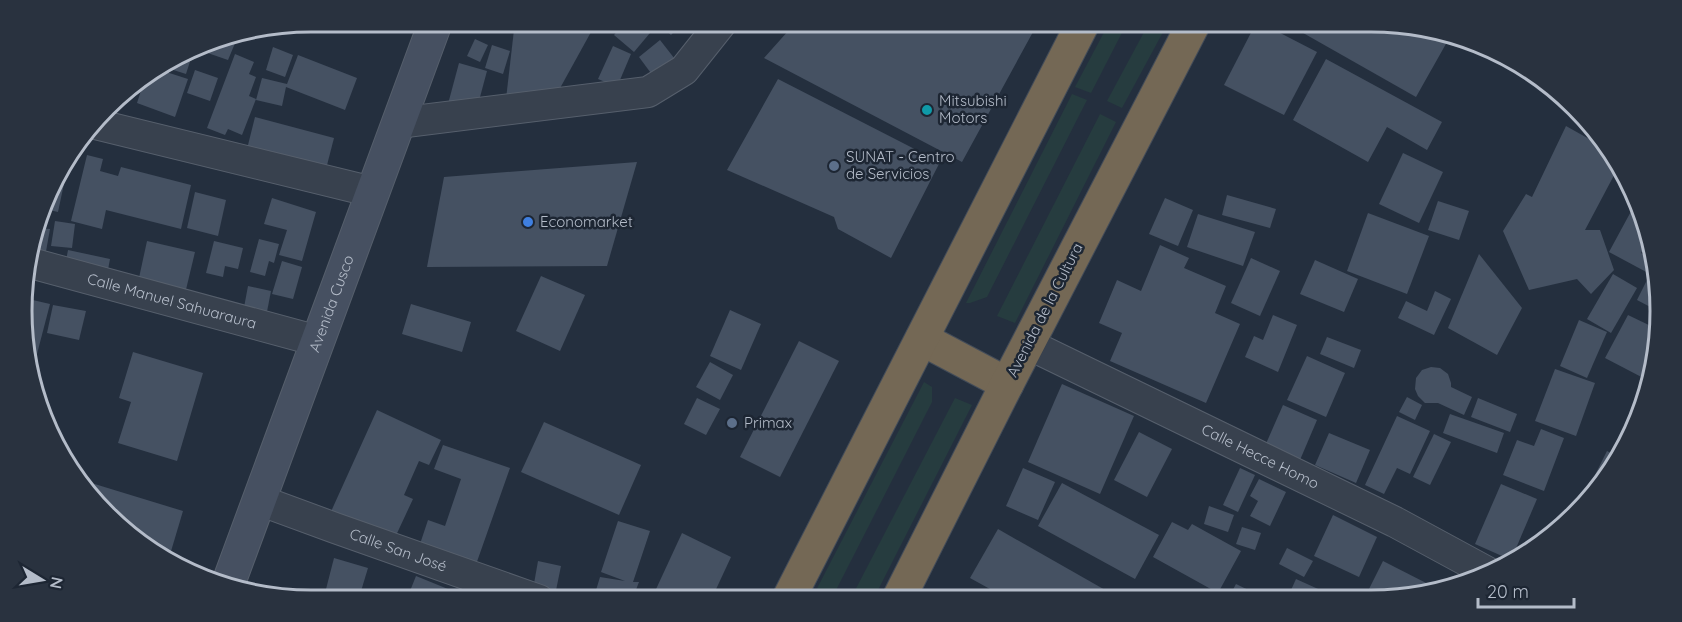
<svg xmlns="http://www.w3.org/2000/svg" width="1682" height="622" font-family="Quicksand,sans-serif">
	<rect width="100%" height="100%" fill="#242f3e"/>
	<g fill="#263c3f">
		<polygon points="1110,21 1128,21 1091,93 1075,87"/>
		<polygon points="1150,21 1169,21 1122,108 1107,101"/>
		<polygon points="1072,94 1087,100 987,297 970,303 966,303"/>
		<polygon points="1100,114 1116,122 1015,323 997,316"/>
		<polygon points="924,382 932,387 932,402 831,600 811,600"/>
		<polygon points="955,398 972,405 873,600 850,600"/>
	</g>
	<g fill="#455162">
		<polygon points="480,21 507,21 501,32"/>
		<polygon points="515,21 593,21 596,23 559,90 506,99"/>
		<polygon points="626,21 648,21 655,27 634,52 614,35"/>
		<polygon points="655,21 684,21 671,35"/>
		<polygon points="797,21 914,21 919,23 920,21 1039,21 962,162 764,58"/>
		<polygon points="1257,21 1317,52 1284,115 1224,85"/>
		<polygon points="1282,21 1371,21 1422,28 1447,42 1416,97"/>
		<polygon points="233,34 238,36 228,60 196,49 217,37"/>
		<polygon points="475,39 488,45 480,62 467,56"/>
		<polygon points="660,40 678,63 656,80 639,57"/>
		<polygon points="492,45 510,51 503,74 485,68"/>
		<polygon points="613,46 631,54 617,87 598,79"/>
		<polygon points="273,47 293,55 285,77 266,70"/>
		<polygon points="192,51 193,52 186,74 164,67"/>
		<polygon points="235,54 254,62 249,74 256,77 249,96 256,99 242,135 228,129 225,135 207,128"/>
		<polygon points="298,55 357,78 345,110 286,87 282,106 256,100 262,78 287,84"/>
		<polygon points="1326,59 1442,122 1427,150 1387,127 1368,162 1293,120"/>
		<polygon points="459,63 487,71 476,112 448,104"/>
		<polygon points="160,70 188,79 175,117 137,103 145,78"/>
		<polygon points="195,70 218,78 210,101 187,93"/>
		<polygon points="778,79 940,162 891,258 838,229 834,217 727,170"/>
		<polygon points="255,117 334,138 326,169 247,149"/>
		<polygon points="1566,126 1607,149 1620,164 1585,230 1600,230 1614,270 1591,294 1577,279 1529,290 1503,231 1526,194 1532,197"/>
		<polygon points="1403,153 1443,172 1419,223 1379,204"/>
		<polygon points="87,155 103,159 100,171 118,176 121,167 191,185 181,229 106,210 102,229 71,221"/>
		<polygon points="637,162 607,266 427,267 444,177"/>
		<polygon points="56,177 65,179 58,212 45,209"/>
		<polygon points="195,192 226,200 218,236 187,228"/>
		<polygon points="1227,195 1276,209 1270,228 1222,215"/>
		<polygon points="272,198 316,212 302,261 279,255 287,230 264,224"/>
		<polygon points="1165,198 1193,210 1178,246 1149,234"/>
		<polygon points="1438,201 1469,211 1459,240 1428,230"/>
		<polygon points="1635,204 1648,242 1641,253 1654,260 1659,273 1656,310 1637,300 1650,274 1609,252"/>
		<polygon points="1368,213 1429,236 1407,294 1347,271"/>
		<polygon points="1198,214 1255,232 1243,266 1187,247"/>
		<polygon points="55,221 75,224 72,248 51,246"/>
		<polygon points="39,228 50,229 45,257 30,254"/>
		<polygon points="259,239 279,244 274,263 269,261 265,276 250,272"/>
		<polygon points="147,241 195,252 184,298 137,287"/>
		<polygon points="214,241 243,248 238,269 225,266 223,277 206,273"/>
		<polygon points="1160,245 1189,258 1184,268 1226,286 1215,313 1240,324 1206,403 1110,361 1122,333 1099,323 1117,280 1141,291"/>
		<polygon points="68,250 110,259 107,275 65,266"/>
		<polygon points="1479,254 1522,308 1497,355 1448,328"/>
		<polygon points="1251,258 1280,271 1260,316 1231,303"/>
		<polygon points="1315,260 1358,279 1344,312 1300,294"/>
		<polygon points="282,261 302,267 293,299 272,294"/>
		<polygon points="1613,274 1637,288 1611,333 1587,319"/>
		<polygon points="541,276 585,295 560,351 516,331"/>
		<polygon points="248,286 271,291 265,322 242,318"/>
		<polygon points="1435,291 1451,299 1434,335 1398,318 1406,301 1427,311"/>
		<polygon points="24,298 50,304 31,377 27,368"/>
		<polygon points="411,304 471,322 462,352 402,334"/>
		<polygon points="53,305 86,311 79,340 47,333"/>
		<polygon points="730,310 761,324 741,370 710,356"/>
		<polygon points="1273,315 1297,325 1278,372 1245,357 1254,336 1263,340"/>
		<polygon points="1628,315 1655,328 1651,382 1605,358"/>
		<polygon points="1579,320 1607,332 1587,378 1560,366"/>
		<polygon points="1327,337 1361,350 1354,368 1320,354"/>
		<polygon points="799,341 839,361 780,477 740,457"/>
		<polygon points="133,352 203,373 177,461 118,443 131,402 119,398"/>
		<polygon points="1307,356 1345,373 1326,417 1287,400"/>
		<polygon points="710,362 733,375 720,400 696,387"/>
		<polygon points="1431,367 1440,368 1448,374 1451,383 1451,387 1472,397 1464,415 1438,403 1425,403 1418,396 1415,389 1416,378 1422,370"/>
		<polygon points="1555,369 1595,383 1576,436 1535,421"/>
		<polygon points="1062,384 1134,416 1100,494 1028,462"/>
		<polygon points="1407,397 1422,405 1415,420 1399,412"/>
		<polygon points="697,398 720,409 706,435 684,424"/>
		<polygon points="1478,398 1517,414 1510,432 1471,417"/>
		<polygon points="1283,405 1317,420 1300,460 1265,446"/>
		<polygon points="377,410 441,440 429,465 419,461 404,495 413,499 392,544 329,516"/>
		<polygon points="1450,414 1504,433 1497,453 1443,433"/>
		<polygon points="1397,416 1430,431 1410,474 1397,468 1384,494 1365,485"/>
		<polygon points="544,422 641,465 619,515 521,472"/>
		<polygon points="1541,429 1564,438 1544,491 1503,475 1517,440 1534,446"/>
		<polygon points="1139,432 1172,449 1147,497 1114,480"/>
		<polygon points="1329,433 1370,450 1356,483 1315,465"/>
		<polygon points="1434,434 1451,442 1430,485 1413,477"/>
		<polygon points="443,445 510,468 473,573 417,553 428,520 445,526 461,479 434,469"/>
		<polygon points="1607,451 1619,457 1612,472 1601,485 1592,481"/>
		<polygon points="1023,468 1055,482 1038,520 1006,506"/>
		<polygon points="1240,468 1255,475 1238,512 1223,505"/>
		<polygon points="75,478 183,511 169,558 135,541"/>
		<polygon points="1259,479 1286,492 1270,526 1250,516 1258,501 1250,496"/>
		<polygon points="1062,483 1159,535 1135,579 1038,526"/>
		<polygon points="1501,484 1537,499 1511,560 1475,544"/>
		<polygon points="1209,506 1234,515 1228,532 1204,524"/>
		<polygon points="1333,515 1377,537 1359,577 1314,556"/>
		<polygon points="618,521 650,531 633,582 639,582 632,600 593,600 600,577 625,581 601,572"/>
		<polygon points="1172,522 1188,530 1192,524 1241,551 1218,593 1153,557"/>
		<polygon points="1242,527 1261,533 1255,550 1236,544"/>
		<polygon points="998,529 1121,599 1008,599 970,578"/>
		<polygon points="682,533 731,557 711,600 651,600"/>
		<polygon points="1287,548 1313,561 1304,577 1279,564"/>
		<polygon points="334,558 368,568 358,601 351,601 325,593"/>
		<polygon points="538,561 561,566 554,600 532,595"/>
		<polygon points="1383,561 1434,587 1432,592 1409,598 1388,599 1369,589"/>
		<polygon points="416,576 470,598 469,601 406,601"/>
		<polygon points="1452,577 1461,583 1445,588"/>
		<polygon points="1296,579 1327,593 1325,599 1287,599"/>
		<polygon points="1236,584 1267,599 1228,599"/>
	</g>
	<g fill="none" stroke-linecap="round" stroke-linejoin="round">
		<defs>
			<g id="street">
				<polyline points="398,123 648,92 684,70 723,21"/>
				<polyline points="95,124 373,192"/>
				<path id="s1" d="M27,262L318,341"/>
				<path id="s2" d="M1028,344L1395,522L1491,574"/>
				<path id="s3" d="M259,500L335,528L539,600"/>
			</g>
			<g id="secondary">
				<path id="s4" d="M227,587L436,21"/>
			</g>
			<g id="highway">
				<polyline points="922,339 1007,384"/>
				<polyline points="788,600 1084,21"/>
				<polyline points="898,600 1007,384 1195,21"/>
			</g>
		</defs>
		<use href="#street" stroke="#565f6c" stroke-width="32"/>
		<use href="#secondary" stroke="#565f6c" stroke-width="35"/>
		<use href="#highway" stroke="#434c59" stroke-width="35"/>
		<use href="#street" stroke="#38414e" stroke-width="30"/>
		<use href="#secondary" stroke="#465061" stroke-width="33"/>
		<use href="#highway" stroke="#746855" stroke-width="33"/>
	</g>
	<circle fill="#0f9aa8" stroke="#1d2633" stroke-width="2" cx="927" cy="110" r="6"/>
	<g fill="#5c6f8a" stroke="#1d2633" stroke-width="2">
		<circle cx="834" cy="166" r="6"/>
		<circle cx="732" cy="423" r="6"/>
	</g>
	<circle fill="#3f7fe0" stroke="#1d2633" stroke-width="2" cx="528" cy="222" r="6"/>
	<g text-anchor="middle" stroke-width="5" stroke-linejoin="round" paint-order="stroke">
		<g font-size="15" fill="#b4bcc9" stroke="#1d2633" text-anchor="start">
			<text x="939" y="106">Mitsubishi<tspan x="939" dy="17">Motors</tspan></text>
			<text x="846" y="162">SUNAT - Centro<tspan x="846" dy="17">de Servicios</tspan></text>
			<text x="540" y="227">Economarket</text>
			<text x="744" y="428">Primax</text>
		</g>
		<g font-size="15" fill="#b4bcc9" stroke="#1d2633">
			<text dy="5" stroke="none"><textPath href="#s1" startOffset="150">Calle Manuel Sahuaraura</textPath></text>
			<text dy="5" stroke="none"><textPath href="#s4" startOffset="302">Avenida Cusco</textPath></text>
			<text transform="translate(1045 310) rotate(-63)" y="5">Avenida de la Cultura</text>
			<text dy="5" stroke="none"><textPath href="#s2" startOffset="258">Calle Hecce Homo</textPath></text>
			<text dy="5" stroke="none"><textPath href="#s3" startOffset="148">Calle San José</textPath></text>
		</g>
	</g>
	<path d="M0 0H1682V622H0ZM311 32H1371A279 279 0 0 1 1650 311V311A279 279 0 0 1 1371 590H311A279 279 0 0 1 32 311V311A279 279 0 0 1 311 32Z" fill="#29323f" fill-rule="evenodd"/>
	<path fill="none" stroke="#b4bcc9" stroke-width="3" d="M311 32H1371A279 279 0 0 1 1650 311V311A279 279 0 0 1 1371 590H311A279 279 0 0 1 32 311V311A279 279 0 0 1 311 32Z"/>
	<g transform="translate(42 580) rotate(101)" stroke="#1d2633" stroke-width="4.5" paint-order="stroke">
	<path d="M0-4.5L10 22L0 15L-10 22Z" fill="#b4bcc9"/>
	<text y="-9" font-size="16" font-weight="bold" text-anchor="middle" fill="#b4bcc9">N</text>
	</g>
	<path d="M1478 598v9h96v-9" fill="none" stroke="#b4bcc9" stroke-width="3"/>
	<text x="1487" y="598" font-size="18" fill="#b4bcc9" stroke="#1d2633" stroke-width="4.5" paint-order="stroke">20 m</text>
</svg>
